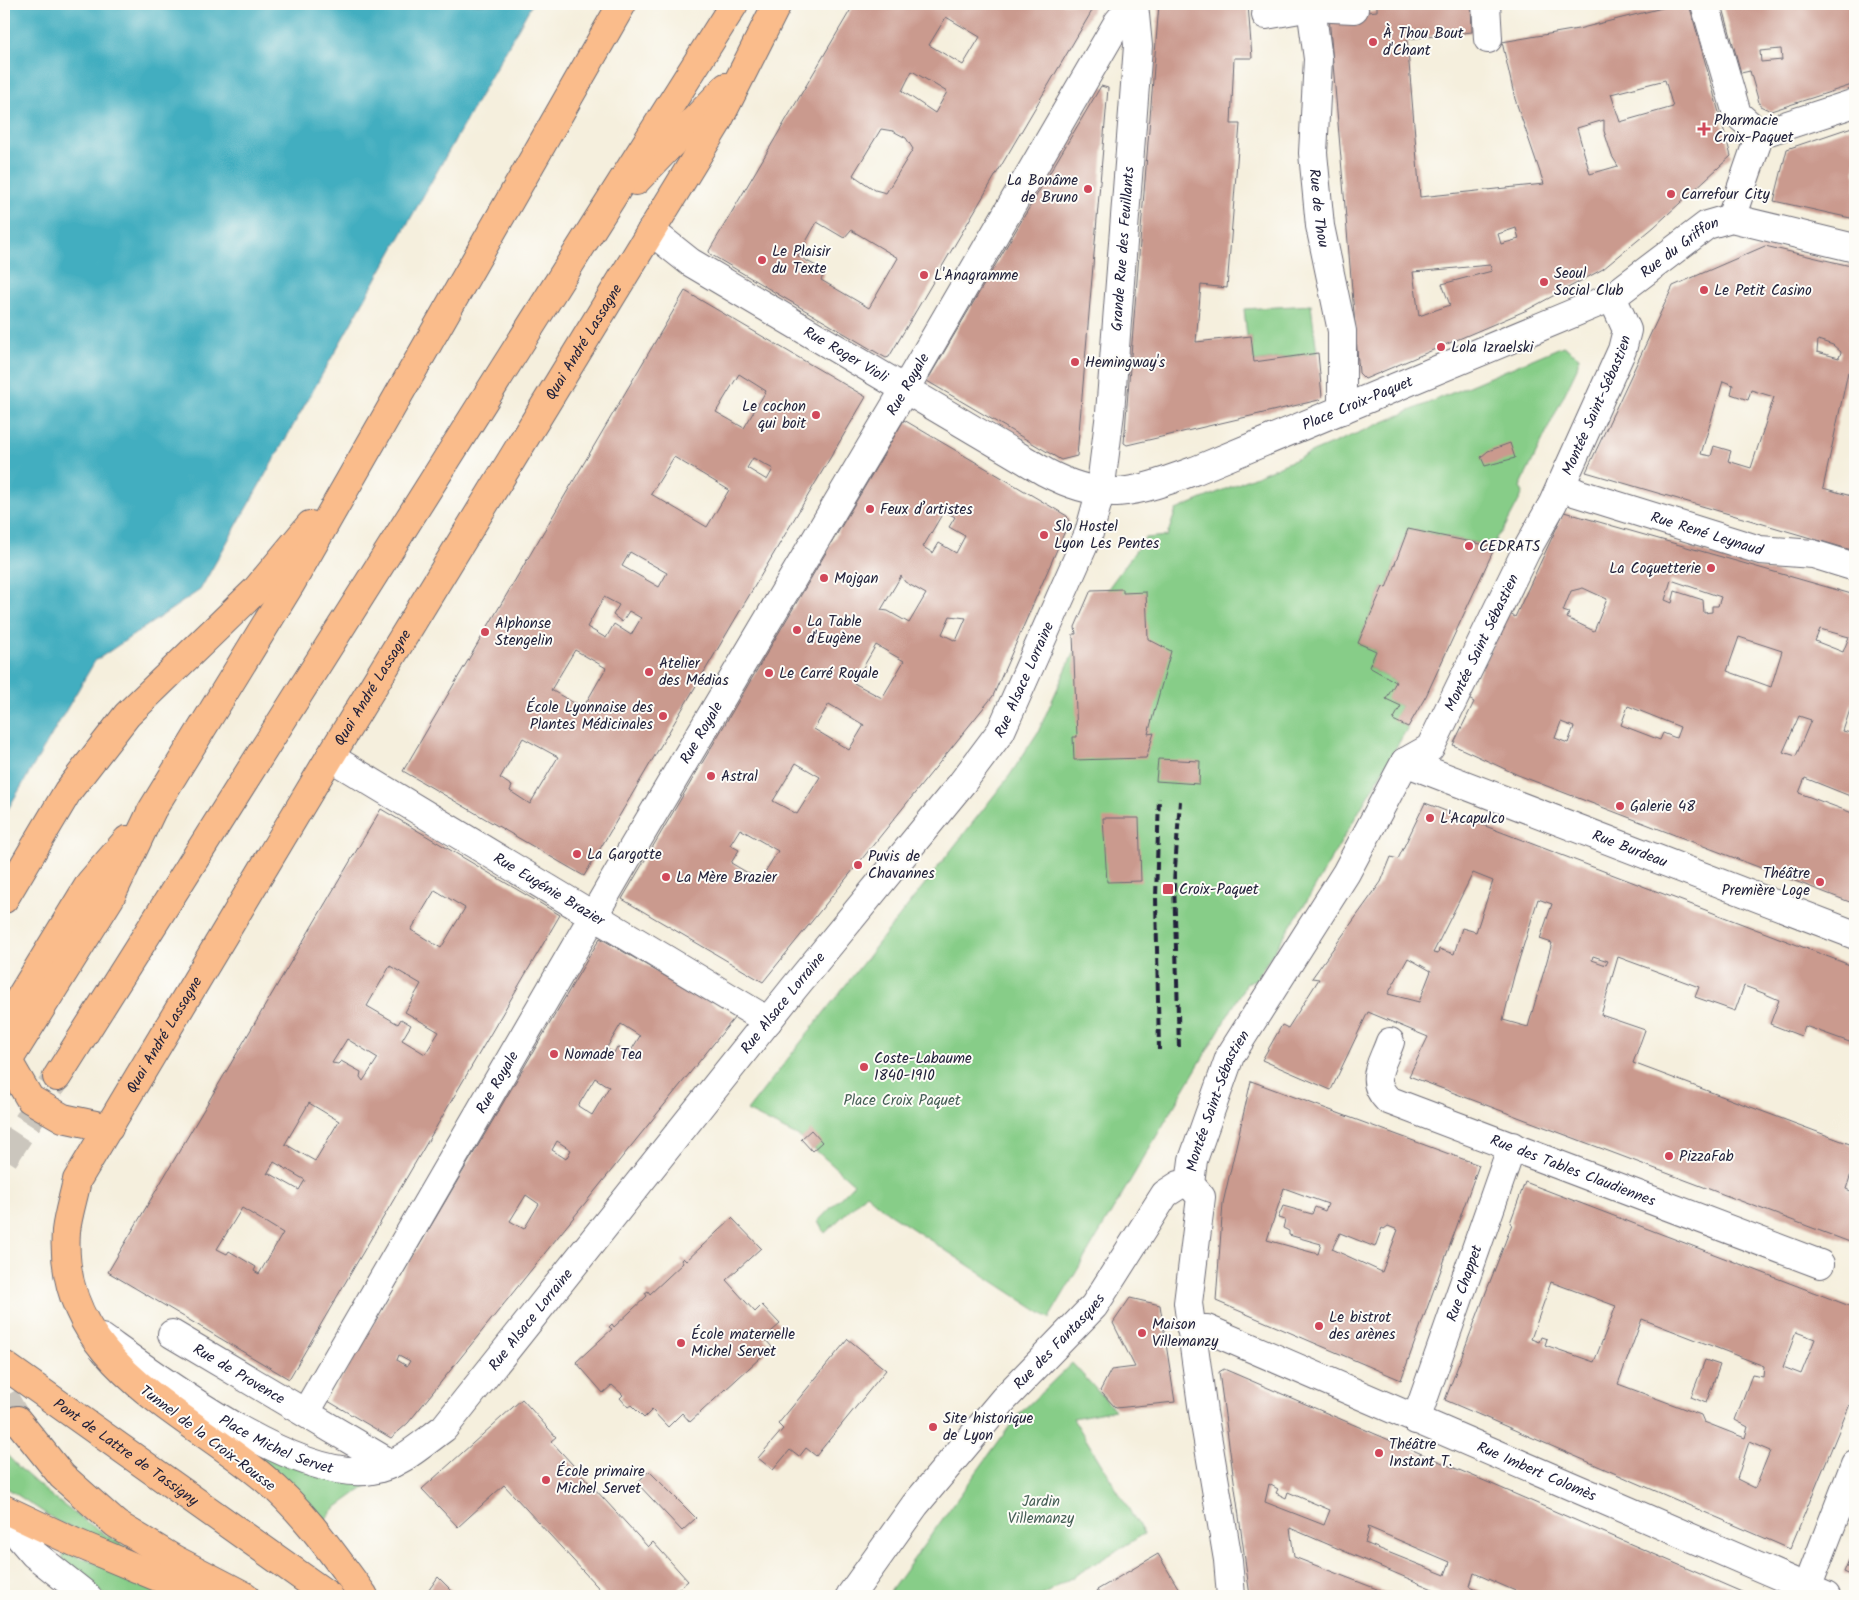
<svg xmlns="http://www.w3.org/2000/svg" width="1859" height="1600" font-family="Kalam,sans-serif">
	<rect width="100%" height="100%" fill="#fdfcf7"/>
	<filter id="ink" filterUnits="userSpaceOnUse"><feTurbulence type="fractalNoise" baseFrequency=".02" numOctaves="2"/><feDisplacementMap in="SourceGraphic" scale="10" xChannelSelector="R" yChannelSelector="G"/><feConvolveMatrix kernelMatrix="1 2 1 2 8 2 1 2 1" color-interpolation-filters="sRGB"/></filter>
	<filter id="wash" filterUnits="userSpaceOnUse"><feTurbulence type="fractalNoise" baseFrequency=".0096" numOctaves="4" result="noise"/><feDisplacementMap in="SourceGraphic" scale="20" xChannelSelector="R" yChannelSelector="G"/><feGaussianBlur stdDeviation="1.12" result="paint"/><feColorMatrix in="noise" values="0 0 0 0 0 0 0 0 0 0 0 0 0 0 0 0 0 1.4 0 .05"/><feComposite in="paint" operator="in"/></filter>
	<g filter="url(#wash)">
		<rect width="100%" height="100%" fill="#f5efdd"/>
		<g fill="#87cd88" stroke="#547862">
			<polygon points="1311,305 1317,353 1254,362 1251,336 1247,336 1244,309"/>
			<polygon points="1563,346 1579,357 1577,368 1520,487 1523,493 1504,529 1496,538 1495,547 1408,529 1386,588 1383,587 1358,643 1376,651 1369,667 1396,682 1387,699 1401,706 1394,720 1408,727 1308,899 1256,979 1247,983 1049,1318 887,1212 866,1194 825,1233 818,1221 854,1184 803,1139 747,1111 1010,775 1038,732 1093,609 1145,538 1167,536 1176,510"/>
			<polygon points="1072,1363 1115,1410 1073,1418 1144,1534 1041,1596 887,1596 1017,1416"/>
			<polygon points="251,1449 351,1483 369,1484 334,1509 323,1522 316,1509 308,1509 248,1451"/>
			<path d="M4,1452C45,1496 93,1528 144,1558L58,1522L7,1488L4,1485Z"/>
			<polygon points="67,1552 179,1596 106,1596 63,1562 62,1554"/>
		</g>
		<polygon fill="#42aec0" stroke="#32687e" points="4,4 532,4 200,590 95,661 4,816"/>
		<g id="blocks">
			<g fill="#ca9a8e" fill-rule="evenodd">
				<path d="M854,4H1096L889,357L886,358L710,254L709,251ZM946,17L980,37L963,65L929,45ZM912,71L947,92L935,113L902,91ZM881,129L893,131L906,138L913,149L886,193L875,190L853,175ZM817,222L844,238L851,230L898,258L869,308L821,280L825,271L798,256Z"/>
				<polygon points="1159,4 1248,4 1252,58 1234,58 1231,124 1240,124 1227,288 1201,285 1196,342 1251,336 1254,362 1318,353 1322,397 1319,400 1127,445 1124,443"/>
				<path d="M1377,4H1471L1472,32L1407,39L1420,197L1544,184L1515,99L1502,42L1578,29L1678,4H1689L1731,156L1654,227L1603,269L1527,310L1365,379L1359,373L1329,16L1377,11ZM1665,80L1673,107L1620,122L1611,94ZM1604,120V131L1612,156L1618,166L1590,174L1577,128ZM1516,228L1519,239L1501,244L1498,234ZM1490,265L1492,271L1442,284L1450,305L1419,316L1413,272Z"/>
				<path d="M1722,4H1855V84L1771,111L1760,106L1750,71L1741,73ZM1781,49L1782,60L1761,62L1760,51Z"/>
				<polygon points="1101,86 1108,88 1077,456 1061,460 927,381"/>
				<polygon points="1855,126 1855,219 1774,201 1787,149"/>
				<path d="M1765,246L1855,267V374L1848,372L1823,488L1851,496L1855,480V551L1586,472L1673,286ZM1818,340L1833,345L1841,352L1839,358L1817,352ZM1723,381L1733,385L1731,394L1748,400L1751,390L1774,397L1751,468L1728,461L1731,451L1714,446L1711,456L1701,454Z"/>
				<path d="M685,291L866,397L584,876L403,771ZM739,374L766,391L744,428L716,412ZM674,457L729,490L707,527L651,494ZM753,458L773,469L767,480L747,468ZM630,552L667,573L659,587L622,566ZM604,597L619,605L613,615L622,622L629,611L641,618L631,635L614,624L606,638L587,627ZM575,650L606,668L583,708L551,690ZM523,738L558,757L530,804L510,791L512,786L500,778Z"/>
				<path d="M904,420L1067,516L1069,522L993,696L763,982L622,899ZM944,511L955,517L949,527L965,536L956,553L939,543L933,553L923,547ZM901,576L905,582L926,594L909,623L888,611L881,610ZM950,616L966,618L956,641L942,634ZM876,645L904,661L882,698L854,683ZM829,704L864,725L849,750L814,729ZM796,763L820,777L797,814L773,801ZM740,829L778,851L760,880L731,863L739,850L730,845Z"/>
				<polygon points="1510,443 1515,458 1485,466 1481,457 1488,451"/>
				<path d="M1564,512L1855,595V694L1843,731L1855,734V798L1805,778L1799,793L1855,814V904L1518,775L1453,745L1474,702L1467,698L1508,613L1515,617ZM1671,580L1721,597L1718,606H1712V612L1704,613L1703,600L1675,591L1672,603L1665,600ZM1583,588L1607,599L1594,631L1567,618L1569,613L1563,611L1571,591ZM1820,629L1849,637L1843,652L1815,641ZM1739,637L1782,651L1771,687L1727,671ZM1628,706L1680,727L1676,738L1663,733L1660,740L1621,725ZM1799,716L1811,720L1796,756L1783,752ZM1561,722L1574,727L1568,743L1555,738Z"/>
				<polygon points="1408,529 1495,547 1426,696 1408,727 1393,720 1401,706 1386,699 1396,682 1369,667 1376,651 1358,643 1383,587 1386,588"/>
				<polygon points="1123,589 1123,593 1146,592 1148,639 1171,651 1148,734 1154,733 1146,758 1074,760 1073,737 1077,737 1073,634 1076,634 1075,627 1091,590"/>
				<polygon points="1158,759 1200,761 1199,784 1156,781"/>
				<path d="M1425,803L1855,967V1044L1805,1026L1801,1036L1770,1024L1779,1000L1763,993L1744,986L1735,1011L1695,997L1699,987L1618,957L1601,1015L1645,1030L1633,1063L1855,1146V1162L1846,1189L1855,1193V1244L1409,1076L1428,1037L1368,1012L1331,1090L1262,1060L1282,1025L1288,1028L1319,979L1312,978L1381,882L1391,857L1398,859ZM1473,873L1493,881L1476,932L1462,928L1454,954L1439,949L1438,954L1433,953ZM1538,899L1552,904L1540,939L1552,943L1528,1027L1503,1020L1514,976ZM1593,956L1608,961L1606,965L1592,960ZM1408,958L1431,971L1419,1002L1388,994Z"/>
				<path d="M381,809L560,915L289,1379L108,1272ZM435,890L465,908L441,948L411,930ZM390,966L421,984L405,1012L439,1032L425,1054L402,1040L411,1025L401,1019L398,1024L367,1006ZM347,1039L378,1058L363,1081L360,1077L361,1072L341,1061L338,1064L332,1063ZM309,1103L339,1121L315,1161L285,1144ZM274,1162L305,1180L299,1190L269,1173L267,1174ZM242,1208L283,1233L259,1274L254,1271L256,1267L241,1258L229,1251L227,1254L217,1249Z"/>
				<polygon points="1103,818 1139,818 1141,881 1107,882"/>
				<path d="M600,938L735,1017L408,1423L391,1438L328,1401ZM621,1024L640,1036L629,1054L617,1047L614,1053L606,1049ZM595,1078L609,1087L592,1115L578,1106ZM557,1141L571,1150L566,1159L552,1150ZM526,1195L539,1204L524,1229L510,1221ZM399,1355L410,1361L407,1366L397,1360Z"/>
				<path d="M1251,1081L1479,1165L1401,1380L1216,1301L1223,1203ZM1284,1188L1328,1204L1325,1211L1315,1207L1312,1214L1283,1206L1278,1218L1285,1220L1283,1228L1289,1231V1235L1321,1244L1318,1254L1267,1240ZM1388,1226L1398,1230L1382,1272L1332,1249L1340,1233L1375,1247L1382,1228L1384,1229Z"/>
				<polygon points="811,1130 822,1142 812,1151 801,1139"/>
				<path d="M1525,1182L1855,1308V1392L1790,1549L1445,1400L1512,1224L1510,1223ZM1551,1282L1616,1306L1594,1362L1545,1345L1547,1339L1541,1337L1539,1342L1531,1339ZM1642,1319L1764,1366L1763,1377L1752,1375L1735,1420L1748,1427L1745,1438L1704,1422L1701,1415L1618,1384ZM1796,1332L1815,1339L1801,1374L1783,1367ZM1749,1442L1770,1451L1755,1488L1737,1479Z"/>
				<polygon points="732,1218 761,1248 726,1280 755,1312 762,1305 780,1324 764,1338 772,1347 690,1422 682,1413 668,1427 652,1410 644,1418 631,1405 628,1407 620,1398 623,1395 612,1385 603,1393 576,1362 612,1329 609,1327 612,1324 614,1327 647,1296 645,1293 648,1291 650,1294 683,1263 681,1260 683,1258 686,1261"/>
				<polygon points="1130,1298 1160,1305 1175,1402 1116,1408 1100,1391 1111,1370 1135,1367 1113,1323"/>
				<polygon points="848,1339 886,1370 816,1456 806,1448 799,1457 790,1450 773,1470 758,1458 783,1429 778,1424"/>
				<polygon points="1705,1360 1720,1365 1706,1403 1691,1397"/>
				<path d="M1224,1369L1494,1485L1751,1596H1527L1474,1573L1470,1586L1494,1596H1449L1290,1528L1294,1557L1395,1596H1250L1219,1372ZM1269,1484L1278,1489L1276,1493L1286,1498L1288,1492L1330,1510L1324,1525L1265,1502ZM1368,1527L1450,1562L1445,1575L1365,1543L1369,1530Z"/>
				<polygon points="522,1399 556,1437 551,1441 648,1547 653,1542 688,1581 670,1596 606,1596 504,1485 458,1527 422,1489"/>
				<polygon points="649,1471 696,1518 682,1531 637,1483"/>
				<polygon points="1855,1545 1855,1577 1844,1572"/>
				<polygon points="1158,1554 1183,1596 1093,1596 1099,1593 1097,1590"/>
				<polygon points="438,1577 457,1596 428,1596 426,1594"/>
			</g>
		</g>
	</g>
	<g filter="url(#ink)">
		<use href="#blocks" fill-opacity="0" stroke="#6c6a74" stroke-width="1"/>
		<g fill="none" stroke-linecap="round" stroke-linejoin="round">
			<g stroke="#cbc6bd" stroke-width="28" stroke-dasharray="28 14" stroke-linecap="butt">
				<polyline points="4,1158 57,1077"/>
				<polyline points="4,1397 17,1420"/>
			</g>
			<defs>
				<g id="minor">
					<polyline points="1486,4 1488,39"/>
					<polyline points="1705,4 1737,114 1760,134"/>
					<path id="s1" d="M1311,7L1318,59L1313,153L1320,226L1342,331V410"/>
					<polyline points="1266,15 1311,7 1354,9"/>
					<polyline points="1760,134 1855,103"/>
					<polyline points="1731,218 1760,134"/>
					<path id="s2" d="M651,231L690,262L1045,472C1107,505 1137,492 1199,469L1612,297L1707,225L1731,218L1855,248"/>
					<path id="s3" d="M1561,485L1577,493L1760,550L1813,554L1855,567"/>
					<path id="s4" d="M330,757L768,1021"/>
					<path id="s5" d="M1405,762L1430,748L1525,553L1553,503L1622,350L1627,330L1612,297"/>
					<path id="s6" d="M1405,762L1855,935"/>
					<path id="s7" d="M1390,1042C1382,1065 1368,1080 1388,1100L1820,1264"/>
					<path id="s8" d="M1191,1329H1207L1221,1335L1826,1596"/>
					<path id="s9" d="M172,1334L391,1464"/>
					<path id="s10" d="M102,1338C161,1380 299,1484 372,1470C400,1465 422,1444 444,1428L794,988L962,783L1001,731L1089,533L1100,493L1110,413L1138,46L1134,4"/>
					<path id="s11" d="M306,1412L628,856L905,389L1118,22L1133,4"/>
					<path id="s12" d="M1416,1420L1512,1146"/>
					<polyline points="4,1519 34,1554 87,1596"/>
					<polyline points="1807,1588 1855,1464"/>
					<path id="s13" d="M850,1596L915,1505L1004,1399L1094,1306L1165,1194L1179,1185L1190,1184"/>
					<path id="s14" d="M1231,1596L1228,1560L1203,1412L1188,1303L1201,1197L1190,1184L1193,1160L1230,1056L1346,873L1405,762"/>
				</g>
				<g id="major">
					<polyline points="636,181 726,87"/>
					<polyline points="4,899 68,791 127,715 256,590 310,525"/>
					<polyline points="4,1024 90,883 127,840"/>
					<polyline points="8,1061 30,1099 63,1118 109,1128"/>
					<polyline points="4,1072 8,1061 110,898 152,810 290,585 622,4"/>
					<polyline points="57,1077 734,4"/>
					<path id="s15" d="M4,1365L329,1596"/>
					<polyline points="17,1420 62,1476 116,1524 174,1559 245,1596"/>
					<polyline points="4,1509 74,1542 203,1596"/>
					<path id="s16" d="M364,1596C333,1554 304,1511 264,1478C180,1408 57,1361 66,1231C68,1214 74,1196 77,1180L330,757L716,125L777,4"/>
				</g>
			</defs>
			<use href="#minor" stroke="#6c6a74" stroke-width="30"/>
			<use href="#major" stroke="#6c6a74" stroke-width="30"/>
			<use href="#minor" stroke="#fff" stroke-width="28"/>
			<use href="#major" stroke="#fabc8b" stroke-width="28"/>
			<g stroke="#22223b" stroke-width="4" stroke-dasharray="8 4" stroke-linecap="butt">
				<polyline points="1179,1047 1174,882 1180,801"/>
				<polyline points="1159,1050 1156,898 1159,798"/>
			</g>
		</g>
	</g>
	<g fill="#d1495b" stroke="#fdfcf7" stroke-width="2">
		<circle cx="1373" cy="42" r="5"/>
		<path d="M1701.5 121.5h5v5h5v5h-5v5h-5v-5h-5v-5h5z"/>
		<circle cx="1088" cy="189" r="5"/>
		<circle cx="1671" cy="194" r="5"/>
		<circle cx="762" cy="260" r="5"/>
		<circle cx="924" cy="275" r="5"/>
		<circle cx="1544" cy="282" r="5"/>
		<circle cx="1704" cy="290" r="5"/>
		<circle cx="1441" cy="347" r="5"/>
		<circle cx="1075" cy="362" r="5"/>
		<circle cx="816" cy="415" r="5"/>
		<circle cx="870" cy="509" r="5"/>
		<circle cx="1044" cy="535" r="5"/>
		<circle cx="1469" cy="546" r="5"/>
		<circle cx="1711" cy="568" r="5"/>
		<circle cx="824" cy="578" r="5"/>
		<circle cx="797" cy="630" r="5"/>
		<circle cx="485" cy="632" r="5"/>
		<circle cx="649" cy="672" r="5"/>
		<circle cx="769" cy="673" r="5"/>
		<circle cx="663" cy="716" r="5"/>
		<circle cx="711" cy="776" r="5"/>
		<circle cx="1620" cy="806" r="5"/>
		<circle cx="1430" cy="818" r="5"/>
		<circle cx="577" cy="854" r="5"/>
		<circle cx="858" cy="865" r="5"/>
		<circle cx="666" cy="877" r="5"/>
		<circle cx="1820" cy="882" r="5"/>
		<rect x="1162" y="883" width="12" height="12" rx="2.5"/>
		<circle cx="554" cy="1054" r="5"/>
		<circle cx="864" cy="1067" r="5"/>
		<circle cx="1669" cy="1156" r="5"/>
		<circle cx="1319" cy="1326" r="5"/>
		<circle cx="1142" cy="1333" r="5"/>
		<circle cx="681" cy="1343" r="5"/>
		<circle cx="933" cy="1427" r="5"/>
		<circle cx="1379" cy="1453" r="5"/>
		<circle cx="546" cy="1480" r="5"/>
	</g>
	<g text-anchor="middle" stroke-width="4" stroke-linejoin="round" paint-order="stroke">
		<g font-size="15" fill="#22223b" stroke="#fdfcf7" text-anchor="start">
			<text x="1383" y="38">À Thou Bout<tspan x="1383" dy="17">d'Chant</tspan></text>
			<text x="1714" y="125">Pharmacie<tspan x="1714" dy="17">Croix-Paquet</tspan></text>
			<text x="1078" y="185" text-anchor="end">La Bonâme<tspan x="1078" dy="17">de Bruno</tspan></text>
			<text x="1681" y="199">Carrefour City</text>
			<text x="772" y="256">Le Plaisir<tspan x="772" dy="17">du Texte</tspan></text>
			<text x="1554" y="278">Seoul<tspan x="1554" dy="17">Social Club</tspan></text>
			<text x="934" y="280">L'Anagramme</text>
			<text x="1714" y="295">Le Petit Casino</text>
			<text x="1451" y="352">Lola Izraelski</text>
			<text x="1085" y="367">Hemingway's</text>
			<text x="806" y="411" text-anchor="end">Le cochon<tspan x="806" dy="17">qui boit</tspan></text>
			<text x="880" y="514">Feux d’artistes</text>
			<text x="1054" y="531">Slo Hostel<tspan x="1054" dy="17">Lyon Les Pentes</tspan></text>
			<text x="1479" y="551">CEDRATS</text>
			<text x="1701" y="573" text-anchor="end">La Coquetterie</text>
			<text x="834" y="583">Mojgan</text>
			<text x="807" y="626">La Table<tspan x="807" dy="17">d'Eugène</tspan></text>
			<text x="495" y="628">Alphonse<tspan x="495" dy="17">Stengelin</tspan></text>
			<text x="659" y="668">Atelier<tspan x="659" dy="17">des Médias</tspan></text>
			<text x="779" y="678">Le Carré Royale</text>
			<text x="653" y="712" text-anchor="end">École Lyonnaise des<tspan x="653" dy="17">Plantes Médicinales</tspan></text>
			<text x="721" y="781">Astral</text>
			<text x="1630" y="811">Galerie 48</text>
			<text x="1440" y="823">L'Acapulco</text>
			<text x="587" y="859">La Gargotte</text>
			<text x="868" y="861">Puvis de<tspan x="868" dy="17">Chavannes</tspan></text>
			<text x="1810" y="878" text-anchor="end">Théâtre<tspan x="1810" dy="17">Première Loge</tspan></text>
			<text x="676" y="882">La Mère Brazier</text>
			<text x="1179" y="894">Croix-Paquet</text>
			<text x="564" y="1059">Nomade Tea</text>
			<text x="874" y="1063">Coste-Labaume<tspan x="874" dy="17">1840-1910</tspan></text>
			<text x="1679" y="1161">PizzaFab</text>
			<text x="1329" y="1322">Le bistrot<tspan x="1329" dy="17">des arènes</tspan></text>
			<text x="1152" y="1329">Maison<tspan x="1152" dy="17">Villemanzy</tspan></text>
			<text x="691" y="1339">École maternelle<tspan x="691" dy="17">Michel Servet</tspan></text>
			<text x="943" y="1423">Site historique<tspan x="943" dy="17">de Lyon</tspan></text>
			<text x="1389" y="1449">Théâtre<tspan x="1389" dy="17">Instant T.</tspan></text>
			<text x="556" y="1476">École primaire<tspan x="556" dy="17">Michel Servet</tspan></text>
		</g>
		<g font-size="15" fill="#22223b" stroke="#fdfcf7">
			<text dy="5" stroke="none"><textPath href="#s1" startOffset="202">Rue de Thou</textPath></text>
			<text dy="5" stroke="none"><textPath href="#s10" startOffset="1786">Grande Rue des Feuillants</textPath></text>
			<text dy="5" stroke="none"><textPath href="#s2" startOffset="1155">Rue du Griffon</textPath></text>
			<text dy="5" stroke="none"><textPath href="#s16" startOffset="1520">Quai André Lassagne</textPath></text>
			<text dy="5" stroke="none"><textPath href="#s2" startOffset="231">Rue Roger Violi</textPath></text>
			<text dy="5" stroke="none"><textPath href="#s11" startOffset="1191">Rue Royale</textPath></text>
			<text dy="5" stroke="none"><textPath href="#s2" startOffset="795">Place Croix-Paquet</textPath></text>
			<text dy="5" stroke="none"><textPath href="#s5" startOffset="410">Montée Saint-Sébastien</textPath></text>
			<text dy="5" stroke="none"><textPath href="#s3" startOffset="154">Rue René Leynaud</textPath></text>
			<text dy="5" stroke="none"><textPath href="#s5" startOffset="146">Montée Saint Sébastien</textPath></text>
			<text dy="5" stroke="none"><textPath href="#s10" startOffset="1339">Rue Alsace Lorraine</textPath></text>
			<text dy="5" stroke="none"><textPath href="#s16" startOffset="1115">Quai André Lassagne</textPath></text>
			<text dy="5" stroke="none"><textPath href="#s11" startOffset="786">Rue Royale</textPath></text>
			<text dy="5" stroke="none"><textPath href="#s6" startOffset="241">Rue Burdeau</textPath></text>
			<text dy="5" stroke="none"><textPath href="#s4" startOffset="256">Rue Eugénie Brazier</textPath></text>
			<text dy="5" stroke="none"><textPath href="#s10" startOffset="934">Rue Alsace Lorraine</textPath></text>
			<text dy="5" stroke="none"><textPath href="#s16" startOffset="710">Quai André Lassagne</textPath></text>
			<text dy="5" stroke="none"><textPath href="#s11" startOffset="381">Rue Royale</textPath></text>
			<text dy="5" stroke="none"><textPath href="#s14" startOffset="508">Montée Saint-Sébastien</textPath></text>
			<text dy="5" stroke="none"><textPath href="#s7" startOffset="261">Rue des Tables Claudiennes</textPath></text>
			<text dy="5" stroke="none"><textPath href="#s12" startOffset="145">Rue Chappet</textPath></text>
			<text dy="5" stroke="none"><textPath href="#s10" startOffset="529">Rue Alsace Lorraine</textPath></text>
			<text dy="5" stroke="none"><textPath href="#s13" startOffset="330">Rue des Fantasques</textPath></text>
			<text dy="5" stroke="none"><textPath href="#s9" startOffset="78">Rue de Provence</textPath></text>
			<text transform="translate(208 1438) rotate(37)" y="5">Tunnel de la Croix-Rousse</text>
			<text dy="5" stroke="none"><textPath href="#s10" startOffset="205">Place Michel Servet</textPath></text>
			<text dy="5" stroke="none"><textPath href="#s15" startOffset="150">Pont de Lattre de Tassigny</textPath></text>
			<text dy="5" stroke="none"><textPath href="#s8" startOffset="375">Rue Imbert Colomès</textPath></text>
		</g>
		<g font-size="15" fill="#455e56" stroke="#fdfcf7">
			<text x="902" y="1105">Place Croix Paquet</text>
			<text x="1041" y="1506">Jardin<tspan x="1041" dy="17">Villemanzy</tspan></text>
		</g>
	</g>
	<rect width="1859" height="1600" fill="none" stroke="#fdfcf7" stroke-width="20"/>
</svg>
